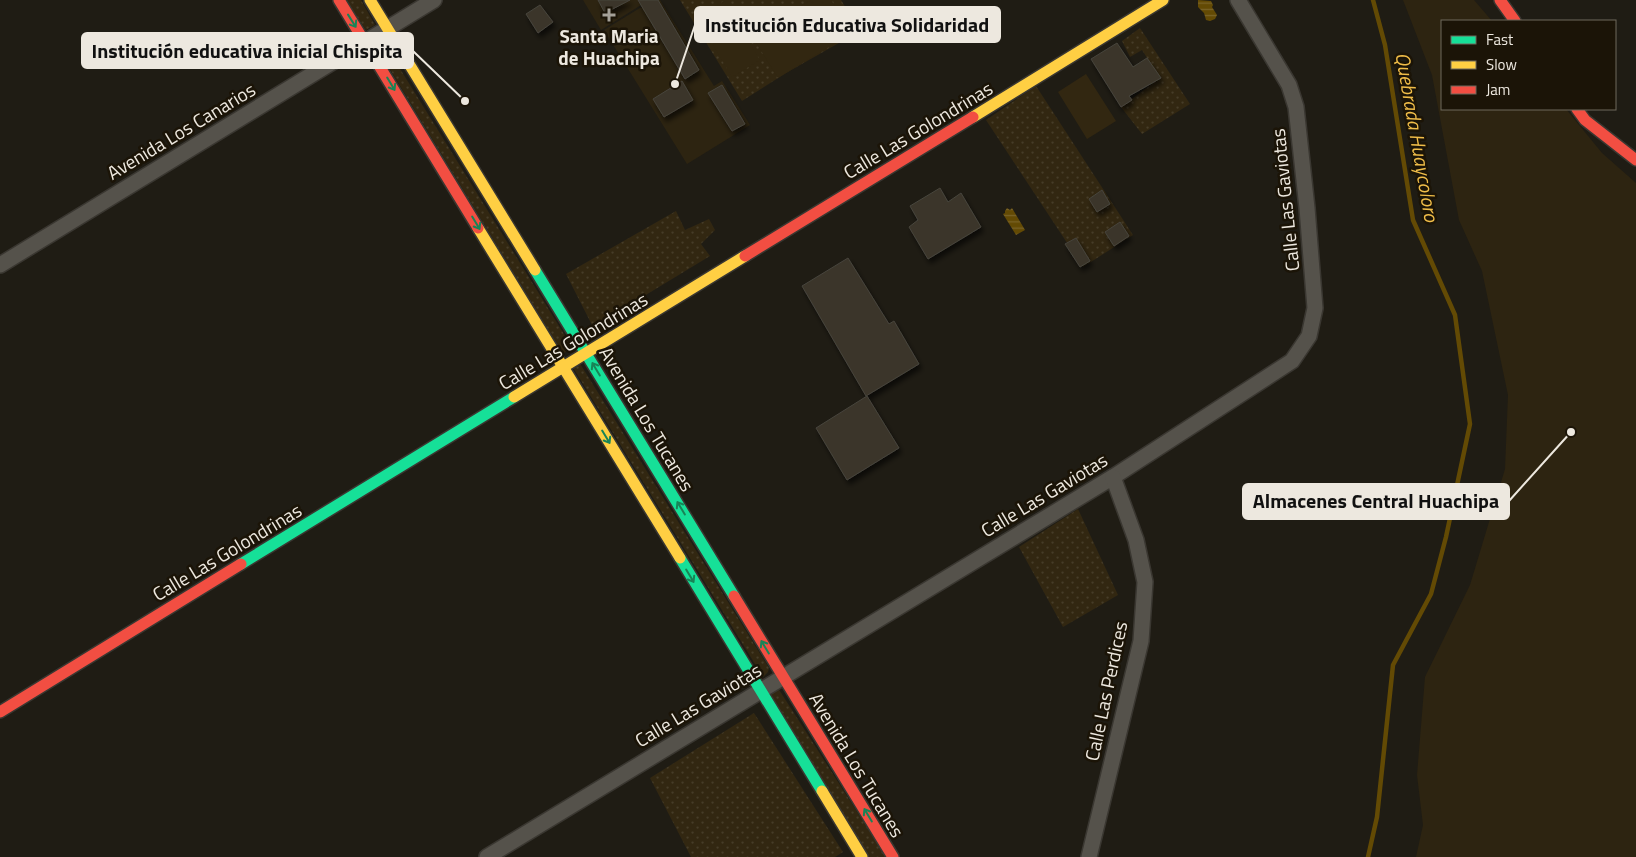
<svg xmlns="http://www.w3.org/2000/svg" width="1636" height="857" font-family="'Titillium Web',sans-serif">
	<defs>
		<pattern id="grass-dots" width="8" height="8" patternUnits="userSpaceOnUse" patternTransform="scale(1.25)"><rect width="8" height="8" fill="#322711"/><path d="M2 2h.1M6 6h.1" fill="none" stroke="#463c28" stroke-width="1.8" stroke-linecap="round"/></pattern>
		<pattern id="water-rules" width="6" height="5" patternUnits="userSpaceOnUse" patternTransform="scale(1.25)"><rect width="6" height="5" fill="#634a04"/><path d="M0 2.5h6" fill="none" stroke="#7a6428"/></pattern>
		<filter id="shadow"><feDropShadow dx="2.5" dy="4.5" stdDeviation="2.5" flood-color="#0009"/></filter>
	</defs>
	<rect width="100%" height="100%" fill="#1f1c14"/>
	<g fill="#2d2411">
		<polygon points="583,0 649,0 601,30"/>
		<polygon points="653,0 660,0 714,86 722,81 750,125 687,164 604,30"/>
		<polygon points="1403,0 1474,0 1492,21 1442,21 1442,109 1566,109 1602,153 1636,183 1636,857 1416,857 1423,825 1417,775 1425,677 1470,585 1505,469 1508,395 1482,271 1459,220 1432,75"/>
	</g>
	<g fill="url(#grass-dots)">
		<polygon points="346,0 361,0 375,25 366,30"/>
		<polygon points="680,0 841,0 860,31 786,73 742,101"/>
		<polygon points="1140,28 1190,104 1142,134 1121,107 1160,78 1142,50 1130,57 1122,41"/>
		<polygon points="381,38 572,347 563,354 374,43"/>
		<polygon points="1036,86 1133,235 1083,267 986,120"/>
		<polygon points="676,211 685,230 709,219 715,230 701,244 710,256 593,327 566,274"/>
		<polygon points="579,362 769,668 768,672 763,677 572,366"/>
		<polygon points="1078,509 1118,595 1063,627 1019,547"/>
		<polygon points="776,685 886,857 869,857 769,691"/>
		<polygon points="754,713 843,852 835,857 691,857 650,778"/>
	</g>
	<g fill="#322711">
		<polygon points="811,0 831,0 852,33 778,78 752,36"/>
		<polygon points="724,1 760,60 732,77 697,18"/>
		<polygon points="1086,74 1116,121 1087,139 1058,92"/>
	</g>
	<g fill="url(#water-rules)">
		<polygon points="1198,0 1211,1 1213,5 1212,7 1217,15 1215,19 1210,21 1206,20 1204,13 1198,7"/>
		<polygon points="1007,208 1010,210 1012,208 1025,230 1016,235 1003,214 1005,213 1005,211"/>
	</g>
	<g fill="none" stroke-linecap="round" stroke-linejoin="round">
		<polyline stroke="#634a04" stroke-width="4.5" points="1368,857 1377,817 1393,665 1431,594 1446,537 1470,424 1455,315 1413,220 1385,45 1373,0"/>
	</g>
	<g fill="#3b3629" stroke="#47443d" filter="url(#shadow)">
		<polygon points="598,0 630,0 605,13"/>
		<polygon points="638,0 658,0 699,70 685,79"/>
		<polygon points="540,5 553,22 538,33 526,14"/>
		<polygon points="1117,43 1133,67 1147,58 1161,78 1129,96 1132,100 1121,107 1091,59"/>
		<polygon points="682,81 693,100 664,117 653,99"/>
		<polygon points="722,85 745,124 732,131 708,93"/>
		<polygon points="940,188 948,202 961,193 981,227 928,259 909,227 918,220 910,206"/>
		<polygon points="1102,190 1110,204 1097,212 1089,199"/>
		<polygon points="1120,222 1129,236 1114,246 1105,232"/>
		<polygon points="1076,238 1090,261 1080,267 1065,244"/>
		<polygon points="848,258 889,324 894,321 919,364 866,396 802,286"/>
		<polygon points="867,396 899,448 847,480 816,428"/>
	</g>
	<g fill="none" stroke-linecap="round" stroke-linejoin="round">
		<defs>
			<g id="street">
				<polyline points="0,265 434,0"/>
				<polyline points="487,857 1113,477 1292,361 1309,336 1315,308 1307,208 1296,107 1289,85 1238,0"/>
				<polyline points="1089,857 1141,641 1145,582 1136,540 1113,477"/>
			</g>
			<g id="fast">
				<polyline points="535,270 734,596"/>
				<polyline points="680,558 822,791"/>
				<polyline points="241,564 514,397"/>
			</g>
			<g id="slow">
				<polyline points="370,0 535,270"/>
				<polyline points="973,117 1163,0"/>
				<polyline points="478,228 680,558"/>
				<polyline points="514,397 745,256"/>
				<polyline points="822,791 862,857"/>
			</g>
			<g id="jam">
				<polyline points="339,0 478,228"/>
				<polyline points="1500,0 1515,21"/>
				<polyline points="1577,109 1585,120 1636,160"/>
				<polyline points="745,256 973,117"/>
				<polyline points="734,596 893,857"/>
				<polyline points="0,712 241,564"/>
			</g>
		</defs>
		<use href="#street" stroke="#3a3731" stroke-width="18"/>
		<use href="#fast" stroke="#3a3731" stroke-width="14"/>
		<use href="#slow" stroke="#3a3731" stroke-width="14"/>
		<use href="#jam" stroke="#3a3731" stroke-width="14"/>
		<use href="#street" stroke="#55524b" stroke-width="15"/>
		<use href="#fast" stroke="#16e098" stroke-width="11"/>
		<use href="#slow" stroke="#ffcf43" stroke-width="11"/>
		<use href="#jam" stroke="#f24e42" stroke-width="11"/>
	</g>
	<defs><path id="oneway-shaft" d="M-6 0H5M1.5-3L5.5 0L1.5 3" fill="none" stroke-width="1.6" stroke-linecap="round" stroke-linejoin="round" transform="scale(1.25)"/></defs>
	<g stroke="#188457">
		<use href="#oneway-shaft" transform="translate(352 21) rotate(58)"/>
		<use href="#oneway-shaft" transform="translate(391 84) rotate(59)"/>
		<use href="#oneway-shaft" transform="translate(476 223) rotate(59)"/>
		<use href="#oneway-shaft" transform="translate(596 369) rotate(-121)"/>
		<use href="#oneway-shaft" transform="translate(606 437) rotate(59)"/>
		<use href="#oneway-shaft" transform="translate(681 508) rotate(-121)"/>
		<use href="#oneway-shaft" transform="translate(690 576) rotate(59)"/>
		<use href="#oneway-shaft" transform="translate(765 647) rotate(-121)"/>
		<use href="#oneway-shaft" transform="translate(868 815) rotate(-121)"/>
	</g>
	<path fill="#a5a198" stroke="#1b1407" stroke-width="2" d="M606.5 7.5h5v5h5v5h-5v5h-5v-5h-5v-5h5z"/>
	<g text-anchor="middle" stroke-width="5" stroke-linejoin="round" paint-order="stroke">
		<g font-size="19" font-weight="bold" fill="#ede8df" stroke="#1b1407">
			<text x="609" y="43">Santa Maria<tspan x="609" dy="22">de Huachipa</tspan></text>
		</g>
		<g font-size="19" fill="#ede8df" stroke="#1b1407">
			<text transform="translate(918 130) rotate(-31)" y="7">Calle Las Golondrinas</text>
			<text transform="translate(181 131) rotate(-31)" y="7">Avenida Los Canarios</text>
			<text transform="translate(1285 200) rotate(-96)" y="7">Calle Las Gaviotas</text>
			<text transform="translate(573 341) rotate(-31)" y="7">Calle Las Golondrinas</text>
			<text transform="translate(647 419) rotate(59)" y="7">Avenida Los Tucanes</text>
			<text transform="translate(1044 495) rotate(-31)" y="7">Calle Las Gaviotas</text>
			<text transform="translate(227 552) rotate(-31)" y="7">Calle Las Golondrinas</text>
			<text transform="translate(1106 691) rotate(-78)" y="7">Calle Las Perdices</text>
			<text transform="translate(698 705) rotate(-31)" y="7">Calle Las Gaviotas</text>
			<text transform="translate(857 765) rotate(59)" y="7">Avenida Los Tucanes</text>
		</g>
		<g font-size="20" font-style="italic" fill="#f0bd49" stroke="#1b1407">
			<text transform="translate(1417 137) rotate(80)" y="7">Quebrada Huaycoloro</text>
		</g>
	</g>
	<path fill="none" stroke="#ede8df" stroke-width="2" d="M675 84L695 25M465 101L413 51M1571 432L1509 501"/>
	<g fill="#ede8df" stroke="#1b1407" stroke-width="2">
		<circle cx="675" cy="84" r="5"/>
		<circle cx="465" cy="101" r="5"/>
		<circle cx="1571" cy="432" r="5"/>
	</g>
	<g fill="#ede8df" stroke="#ede8df" stroke-width="2">
		<rect x="695" y="7" width="305" height="35" rx="5"/>
		<rect x="82" y="33" width="331" height="35" rx="5"/>
		<rect x="1243" y="484" width="266" height="35" rx="5"/>
	</g>
	<g font-size="20" text-anchor="middle" font-weight="bold" fill="#111">
		<text x="847" y="32">Institución Educativa Solidaridad</text>
		<text x="247" y="58">Institución educativa inicial Chispita</text>
		<text x="1376" y="508">Almacenes Central Huachipa</text>
	</g>
	<rect x="1441" y="20" width="175" height="90" fill="#1b1407" stroke="#6f695d"/>
	<rect x="1451" y="36" width="25" height="8" fill="#16e098" stroke="#6f695d"/>
	<text x="1486" y="45" font-size="15" fill="#ede8df">Fast</text>
	<rect x="1451" y="61" width="25" height="8" fill="#ffcf43" stroke="#6f695d"/>
	<text x="1486" y="70" font-size="15" fill="#ede8df">Slow</text>
	<rect x="1451" y="86" width="25" height="8" fill="#f24e42" stroke="#6f695d"/>
	<text x="1486" y="95" font-size="15" fill="#ede8df">Jam</text>
</svg>
